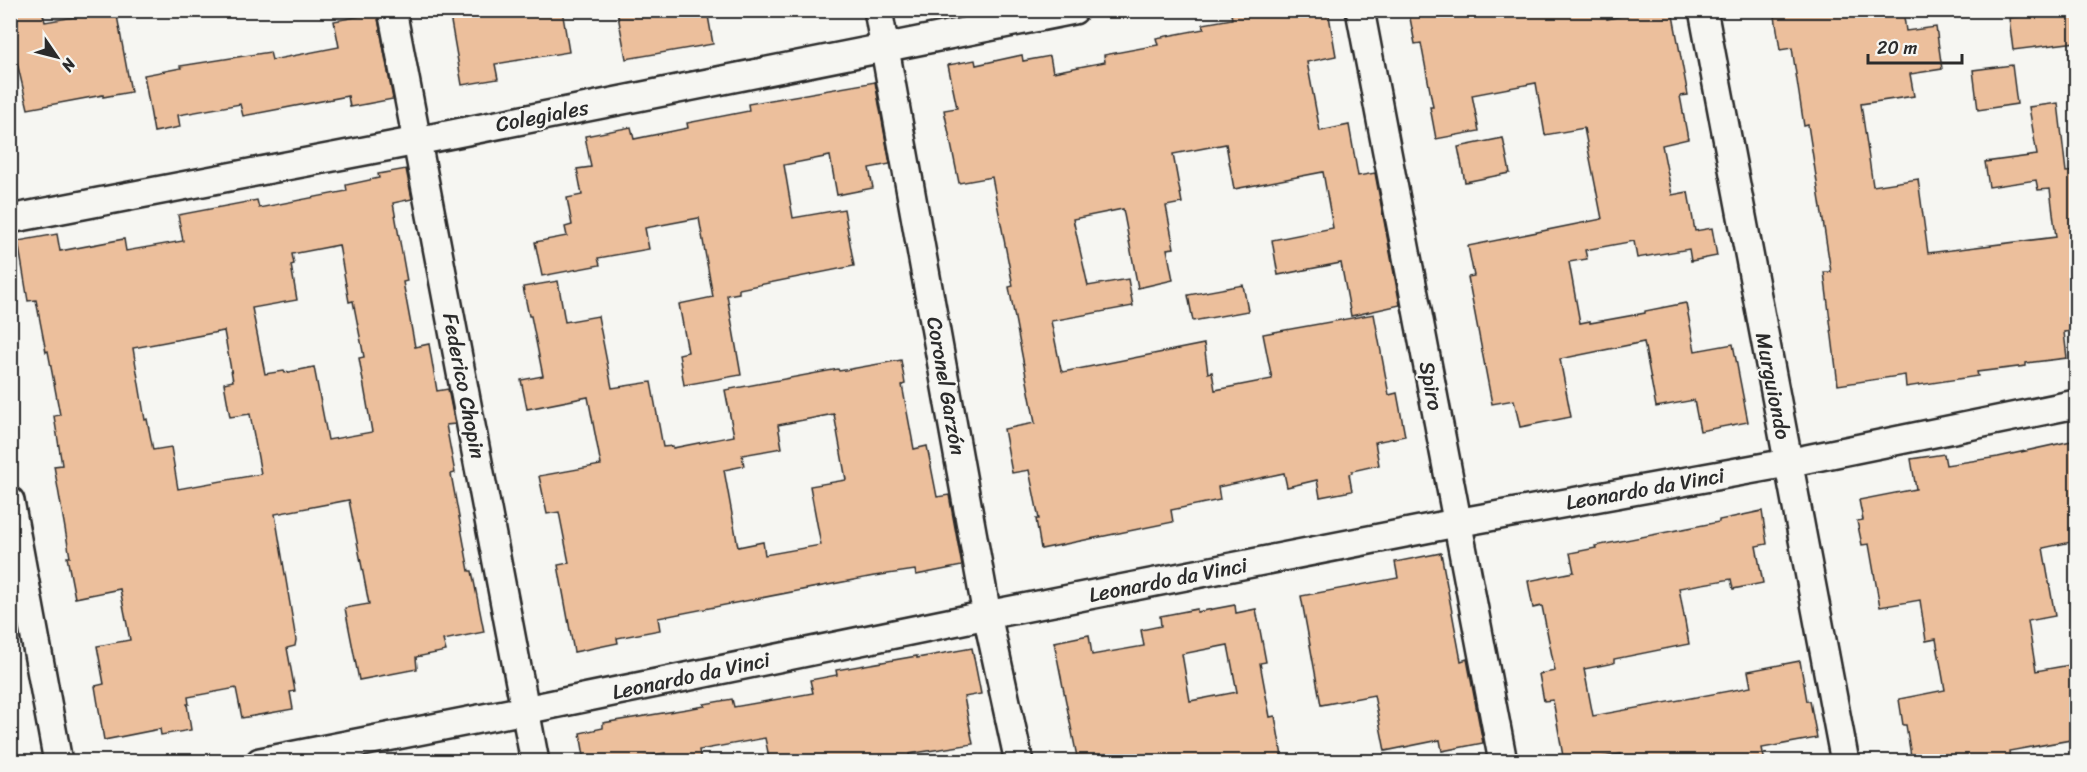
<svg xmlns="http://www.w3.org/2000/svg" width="2087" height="772" font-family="Sriracha,sans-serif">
	<rect width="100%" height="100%" fill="#f6f6f2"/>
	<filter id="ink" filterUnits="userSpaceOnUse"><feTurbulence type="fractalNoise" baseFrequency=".0167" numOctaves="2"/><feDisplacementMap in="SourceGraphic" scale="12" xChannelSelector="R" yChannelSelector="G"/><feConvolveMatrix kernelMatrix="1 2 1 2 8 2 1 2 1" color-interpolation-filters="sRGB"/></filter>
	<g filter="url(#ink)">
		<g fill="#ecbf9c" stroke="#2b2b2b" stroke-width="1.5" fill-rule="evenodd">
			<polygon points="10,10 42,10 45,22 116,10 131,92 103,97 103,95 28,109 14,50 10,51"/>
			<polygon points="449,10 522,10 522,12 562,10 569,52 495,64 498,79 462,85"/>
			<polygon points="617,10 707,10 713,44 626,59"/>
			<polygon points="1252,10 1328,10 1336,56 1307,62 1320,131 1349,125 1358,176 1375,173 1400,305 1351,316 1341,263 1278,275 1272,240 1333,228 1323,172 1234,189 1226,144 1173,154 1182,203 1166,206 1174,248 1167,249 1173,280 1138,288 1123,209 1073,219 1088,286 1128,279 1133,306 1051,321 1061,370 1063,372 1204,344 1208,373 1212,372 1215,390 1272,379 1263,334 1374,314 1389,395 1397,393 1405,436 1375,442 1379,465 1352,471 1352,473 1349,474 1352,491 1320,497 1317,480 1287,487 1284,473 1218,487 1220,500 1171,510 1173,522 1041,549 1036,519 1039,519 1029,470 1012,473 1004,429 1035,423 1009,287 1013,286 992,177 959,183 944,110 957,108 948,65 975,60 976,65 1022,55 1023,61 1050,56 1053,72 1105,62 1104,55 1158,45 1156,38 1204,29 1203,24 1232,19 1231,14"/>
			<polygon points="1422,10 1606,10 1607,19 1652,10 1672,10 1688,95 1680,96 1688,139 1662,145 1672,195 1688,192 1695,231 1712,228 1717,256 1691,261 1689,249 1637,258 1634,241 1585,250 1587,259 1569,262 1580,323 1590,321 1590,323 1645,313 1645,311 1686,303 1695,351 1733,344 1748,422 1700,431 1694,400 1656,407 1644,342 1560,359 1571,417 1520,427 1514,400 1492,404 1468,277 1474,276 1468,246 1602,219 1584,128 1545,135 1536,83 1472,95 1479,131 1436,139 1430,107 1433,107 1421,43 1415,44 1409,13"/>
			<polygon points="1815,10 1903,10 1906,31 1936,27 1942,69 1910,74 1914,96 1861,104 1873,186 1918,179 1928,253 2056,237 2050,189 2038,190 2036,180 1989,187 1985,162 2037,155 2029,107 2058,103 2066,172 2076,171 2076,303 2071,304 2074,331 2064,332 2067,358 2026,363 2026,366 1977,372 1978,376 1906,387 1905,375 1838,385 1824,272 1831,272 1808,125 1804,126 1792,48 1780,50 1775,16"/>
			<polygon points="2066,10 2076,10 2076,42 2013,50 2009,18"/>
			<polygon points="377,13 393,99 350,107 348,96 243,116 240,104 178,115 180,127 154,132 144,75 181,68 180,66 270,52 272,60 339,47 334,21"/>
			<polygon points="2012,65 2017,104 1978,110 1973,70"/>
			<polygon points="875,82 890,164 869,168 873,188 837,195 830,156 784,165 793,218 844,209 854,266 739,289 739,293 727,295 741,375 684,385 679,354 688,352 679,304 713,297 699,218 645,228 649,249 598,258 600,265 542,276 535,242 567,236 565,227 572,225 567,198 582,195 577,169 591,167 585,136 631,127 634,139 688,128 687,123 749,111 748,104"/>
			<polygon points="1503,138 1510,173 1465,182 1458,147"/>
			<path d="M406,169L412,199L393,203L407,281L403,282L415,347L429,344L437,391L448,389L455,424L446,425L455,473L451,474L469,571H472L484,632L443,640L446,651L416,657L417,669L359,680L345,608L369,604L349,500L275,514L296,640L295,646L287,648L295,691L290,692L293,709L242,718L236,688L188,697L189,704H187L191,730L161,735L160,729L104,740L95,686L104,684L97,646L130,640L120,589L75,598L67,557H70L54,466L62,465L54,416L60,415L48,351L46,352L36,300L28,301L18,241L57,234L60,251L124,239L126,251L183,241L178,215L257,200L259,208L347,191L346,185L379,178L378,174ZM339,245L349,302L353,301L364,357L359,358L372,432L328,440L314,367L285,373L284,371L265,374L252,308L297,300L291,265L294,264L292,254ZM224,331L233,381L224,383L230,417L250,414L261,474L178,489L171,447L153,450L147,419L145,420L133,348Z"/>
			<path d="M558,281L565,322L598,316L612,388L651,382L663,447L673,446V448L734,436L725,390L838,369L839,371L845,370L901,360L905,384L902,385L914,449L927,446L937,497L949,495L962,566L916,575L915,570L874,576L658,618L660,630L617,638L618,643L574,652L558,565L569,563L559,512L547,514L539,476L601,465L588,397L527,409L521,380L543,376L531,316H529L523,287ZM834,414L846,480L810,486L821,545L765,555L763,542L738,547L724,470L744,466L742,455L782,448L778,425Z"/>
			<polygon points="1243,285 1248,311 1193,321 1188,295"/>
			<polygon points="2076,440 2076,541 2043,548 2055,616 2028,621 2036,671 2076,664 2076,739 2009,751 2010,762 1912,762 1906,725 1903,725 1899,699 1945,690 1936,639 1926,641 1920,600 1880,607 1869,544 1862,545 1857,521 1863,520 1859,500 1916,489 1911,459 1944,454 1946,465 1998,457"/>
			<polygon points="1762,511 1767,544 1756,546 1763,583 1733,589 1731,579 1679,588 1689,644 1614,659 1614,663 1584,669 1593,716 1751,687 1748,671 1800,661 1807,701 1810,701 1817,738 1762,748 1765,762 1622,762 1621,754 1579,762 1564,762 1553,700 1544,701 1539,674 1555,671 1542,606 1533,608 1528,581 1574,572 1570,553 1596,548 1595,546 1719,522 1719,520"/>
			<polygon points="1441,553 1461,661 1467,659 1483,743 1442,751 1440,740 1385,751 1374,695 1321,705 1301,596 1398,578 1395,562"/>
			<path d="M1235,605L1236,613L1256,609L1266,662L1260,663L1270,717L1275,716L1283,762H1078L1054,642L1089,635L1092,655L1144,646L1141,630L1161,626L1160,616L1197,609V612ZM1228,645L1237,692L1190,701L1182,654Z"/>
			<polygon points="972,648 981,694 964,697 973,744 909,754 910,762 770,762 765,738 699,750 701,762 666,762 665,753 621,762 585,762 580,733 603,728 603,723 705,706 704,704 732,699 734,707 813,693 810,680 837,675 836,670 917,656 917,658"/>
		</g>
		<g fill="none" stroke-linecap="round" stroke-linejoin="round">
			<defs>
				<g id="street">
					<polyline points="392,10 535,762"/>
					<polyline points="878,10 987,615 1019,762"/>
					<polyline points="1360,10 1503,762"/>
					<polyline points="1703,10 1845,762"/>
					<polyline points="10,219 417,141 1074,10"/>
					<polyline points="10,501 58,762"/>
					<polyline points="260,762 525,710 987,615 1456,523 1787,463 2076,404"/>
				</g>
			</defs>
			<use href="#street" stroke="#2b2b2b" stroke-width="32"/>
			<use href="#street" stroke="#f6f6f2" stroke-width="27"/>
		</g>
	</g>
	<g text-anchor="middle" stroke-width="4.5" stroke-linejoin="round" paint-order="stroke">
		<g font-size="21" fill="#2b2b2b" stroke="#f6f6f2">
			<text transform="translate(542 116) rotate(-11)" y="7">Colegiales</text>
			<text transform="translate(464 386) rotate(79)" y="7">Federico Chopin</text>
			<text transform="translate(946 386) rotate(80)" y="7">Coronel Garzón</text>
			<text transform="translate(1431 386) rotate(79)" y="7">Spiro</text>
			<text transform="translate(1773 386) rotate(79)" y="7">Murguiondo</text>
			<text transform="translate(1645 489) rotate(-10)" y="7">Leonardo da Vinci</text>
			<text transform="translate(1168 580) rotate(-11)" y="7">Leonardo da Vinci</text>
			<text transform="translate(691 676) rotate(-12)" y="7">Leonardo da Vinci</text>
		</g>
	</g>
	<rect width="2087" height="772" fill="none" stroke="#f6f6f2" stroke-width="36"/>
	<rect x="18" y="18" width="2051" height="736" fill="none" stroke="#2b2b2b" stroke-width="2" filter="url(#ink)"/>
	<g transform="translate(57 57) rotate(125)" stroke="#f6f6f2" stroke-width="4.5" paint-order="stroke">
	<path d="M0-4.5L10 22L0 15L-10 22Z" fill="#2b2b2b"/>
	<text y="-9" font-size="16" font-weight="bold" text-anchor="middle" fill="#2b2b2b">N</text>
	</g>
	<path d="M1868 54v9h94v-9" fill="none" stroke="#2b2b2b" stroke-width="3"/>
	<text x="1877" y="54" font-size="18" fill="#2b2b2b" stroke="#f6f6f2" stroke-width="4.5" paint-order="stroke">20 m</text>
</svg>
